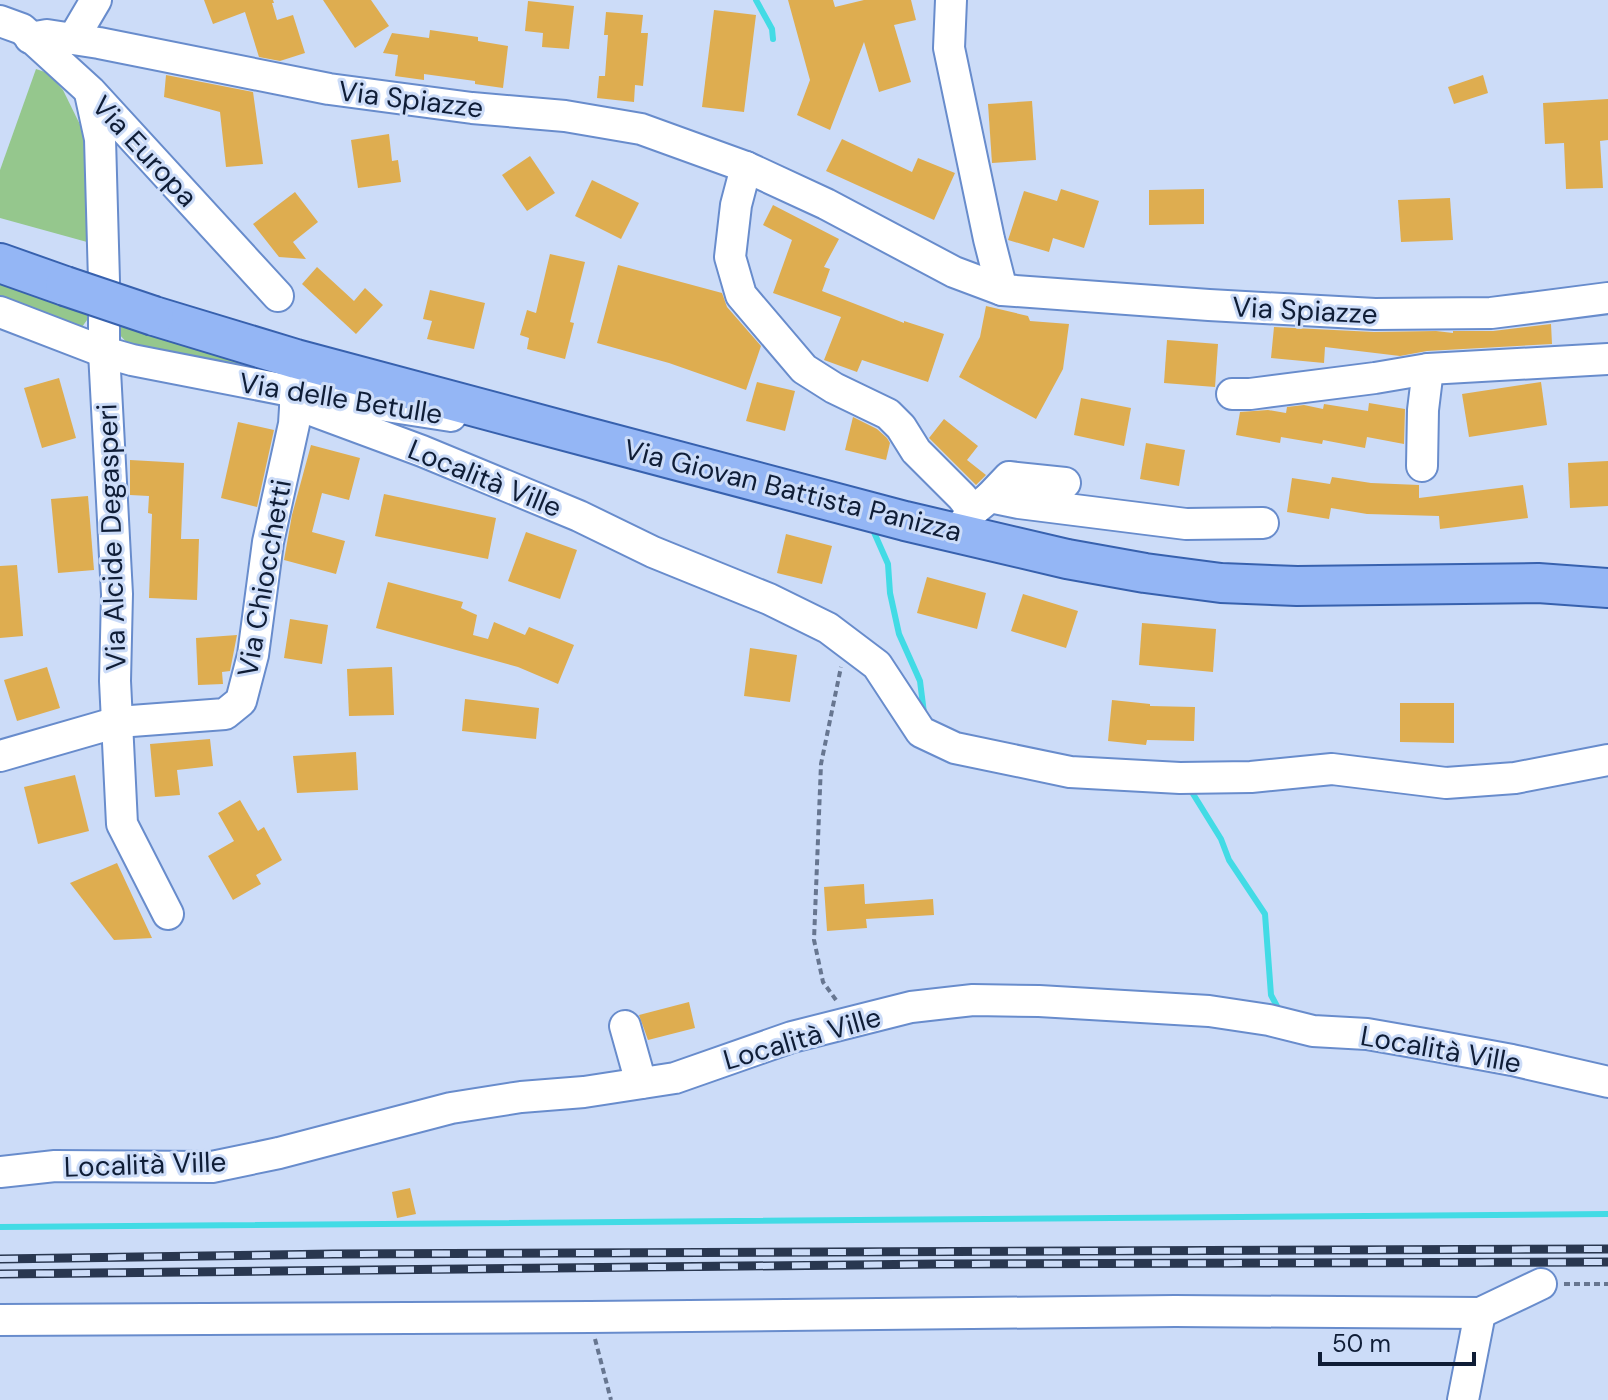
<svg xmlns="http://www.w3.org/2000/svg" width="1608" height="1400" font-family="'DM Sans',sans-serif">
	<rect width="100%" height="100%" fill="#ccdcf8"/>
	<g fill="#95c78d">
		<polygon points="36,69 48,73 63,90 91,147 94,207 87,242 0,218 0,170"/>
		<polygon points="0,280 89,312 87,320 82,327 71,329 0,300"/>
		<polygon points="116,323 190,347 330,387 130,346 118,333"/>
	</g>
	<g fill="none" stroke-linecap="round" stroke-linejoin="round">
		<g stroke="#42dbe5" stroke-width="6">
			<polyline points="756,0 772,29 773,39"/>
			<polyline points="873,530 888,564 890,593 899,634 920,681 924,713"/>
			<polyline points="1190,789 1221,839 1229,860 1265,914 1271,995 1279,1010 1283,1012"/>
			<polyline points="0,1227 1608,1214"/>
		</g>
	</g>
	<g fill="#dead50">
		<polygon points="204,0 273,0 274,3 272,3 277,20 293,15 305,53 280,61 259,57 245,12 213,24"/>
		<polygon points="323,0 371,0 389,26 355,48"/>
		<polygon points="788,0 833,0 835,7 864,0 911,0 916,20 894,25 911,82 879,92 864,42 830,130 797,115 810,80"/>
		<polygon points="528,1 574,6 569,49 542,47 543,33 525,31"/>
		<polygon points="714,10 756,15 744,112 702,107"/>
		<polygon points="606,12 643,15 641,33 648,33 643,86 635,85 634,102 597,98 599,76 605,76 608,35 604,35"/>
		<polygon points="430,30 478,37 478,41 508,46 503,88 475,84 475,81 424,74 424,80 395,76 398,55 383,53 392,33 429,38"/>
		<polygon points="166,75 253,92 263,164 226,167 220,112 164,97"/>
		<polygon points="1483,75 1488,93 1454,104 1448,87"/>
		<polygon points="1608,99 1608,140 1600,141 1603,188 1566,189 1564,143 1545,144 1543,103"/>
		<polygon points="1032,101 1036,160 992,163 988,104"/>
		<polygon points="389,134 392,161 398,160 401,182 358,188 351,140"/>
		<polygon points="842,139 912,172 918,158 955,173 934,220 826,171"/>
		<polygon points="530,156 555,193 527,211 502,175"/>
		<polygon points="592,180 639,203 621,239 575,216"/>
		<polygon points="1061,189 1099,201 1084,248 1053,238 1049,252 1008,240 1024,191 1057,201"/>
		<polygon points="1204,189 1204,224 1149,225 1149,190"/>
		<polygon points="295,192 318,222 293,242 306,259 279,257 253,224"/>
		<polygon points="1450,198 1453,240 1401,242 1398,200"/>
		<polygon points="773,205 839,239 824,267 830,269 822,291 904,323 904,321 944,334 928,382 862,360 857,372 824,360 841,317 773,293 792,240 763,225"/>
		<polygon points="550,254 585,262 570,322 574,323 565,359 527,349 529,338 520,335 527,310 536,313"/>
		<polygon points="618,265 722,293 727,307 761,346 746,390 669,363 597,343"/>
		<polygon points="317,267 354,301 365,288 383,305 356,334 302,284"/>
		<polygon points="430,290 485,303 474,349 427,339 432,321 423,319"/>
		<polygon points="986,306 1028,316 1030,321 1069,324 1063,369 1036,419 959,377 980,337"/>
		<polygon points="1551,324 1552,344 1427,351 1400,356 1325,347 1324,363 1271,358 1274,327 1374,332 1436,331 1453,333 1453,331 1493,331"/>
		<polygon points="1167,340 1218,344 1215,387 1164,383"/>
		<polygon points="59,378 76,438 42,448 24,388"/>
		<polygon points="757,382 795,391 785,431 746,421"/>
		<polygon points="1541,382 1547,425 1469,437 1462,394"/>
		<polygon points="1081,398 1131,408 1124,446 1074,435"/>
		<polygon points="1369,403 1405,409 1404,444 1367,437 1365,448 1323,440 1322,444 1281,437 1280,443 1236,435 1240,412 1268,410 1286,413 1287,407 1304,405 1323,409 1324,404 1368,411"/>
		<polygon points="853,417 877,429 887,438 890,443 886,460 845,450"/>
		<polygon points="944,419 978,446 967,460 986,475 976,485 929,438"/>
		<polygon points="238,422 274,430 257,507 221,498"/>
		<polygon points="1146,443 1185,450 1179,486 1140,479"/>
		<polygon points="311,445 360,458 349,500 322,493 312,532 345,541 336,574 284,560 292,515"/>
		<polygon points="130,460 184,463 181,539 199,539 197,600 149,598 152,514 148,513 149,496 130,495"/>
		<polygon points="1608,461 1608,506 1570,508 1568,463"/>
		<polygon points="1332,477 1371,483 1419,485 1419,498 1523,485 1528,518 1440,529 1439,516 1367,514 1331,508 1329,519 1287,512 1292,478 1330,484"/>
		<polygon points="384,494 496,518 488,559 375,536"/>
		<polygon points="88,496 94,570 58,573 51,499"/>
		<polygon points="526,532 577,550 560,599 508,581"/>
		<polygon points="786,534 832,546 822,584 777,573"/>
		<polygon points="17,565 23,636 0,638 0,566"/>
		<polygon points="927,577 986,593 977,629 917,613"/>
		<polygon points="388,582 463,602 461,608 477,615 473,635 488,639 494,622 525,635 529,627 574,645 558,684 518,667 376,628"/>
		<polygon points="1023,594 1078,611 1066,648 1011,631"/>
		<polygon points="290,619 328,625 322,664 284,658"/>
		<polygon points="1142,623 1216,629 1213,672 1139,665"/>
		<polygon points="237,635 230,671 222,672 223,684 198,685 196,638"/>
		<polygon points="750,648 797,655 790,702 744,696"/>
		<polygon points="47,667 60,708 17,721 4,680"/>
		<polygon points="392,667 394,715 349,716 347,669"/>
		<polygon points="465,699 539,708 536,739 462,731"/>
		<polygon points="1112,700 1150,704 1150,706 1195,707 1194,741 1147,740 1146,745 1108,741"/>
		<polygon points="1400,703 1454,703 1454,743 1400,742"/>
		<polygon points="210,739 213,766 177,770 180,795 155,797 150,744"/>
		<polygon points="356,752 358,790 297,793 293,756"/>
		<polygon points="75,775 89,831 38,844 24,787"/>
		<polygon points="240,800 258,831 264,827 282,860 256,875 261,884 233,900 208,856 234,841 218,813"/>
		<polygon points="117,863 152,938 114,940 70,883"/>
		<polygon points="864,884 865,904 933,899 934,915 866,919 867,928 827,931 824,887"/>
		<polygon points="689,1002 695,1028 648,1040 639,1015"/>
		<polygon points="410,1188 416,1214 397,1218 392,1192"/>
	</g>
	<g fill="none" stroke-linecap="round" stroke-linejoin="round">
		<defs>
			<g id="minor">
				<polyline points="951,0 949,48 989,239 1002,290"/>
				<polyline points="0,21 22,29 90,91 278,296"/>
				<polyline points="30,38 47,35 99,43 329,89 472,108 565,116 641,129 746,167 826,204 954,272 1002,290 1209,305 1375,314 1491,313 1608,298"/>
				<polyline points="73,39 96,0"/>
				<polyline points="90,93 100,139 104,281"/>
				<polyline points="746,167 736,205 730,257 741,295 804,369 834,388 888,414 901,427 916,451 962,497 973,511"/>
				<polyline points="0,312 104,352 132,360 296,392 451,416"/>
				<polyline points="104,318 104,352 117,594 115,681 122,824 168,914"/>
				<polyline points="1232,394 1250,394 1375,378 1428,369 1608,359"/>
				<polyline points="295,404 422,451 579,516 653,552 769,599 828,628 877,665 921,732 955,748 1070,772 1180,778 1251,777 1332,769 1446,783 1515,778 1608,760"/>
				<polyline points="1422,466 1423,410 1428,369"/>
				<polyline points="990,497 1009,477 1065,483"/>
				<polyline points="962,525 973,511 990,497 1019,503 1186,524 1263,523"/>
				<polyline points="0,756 118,722 225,714 241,701 253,655 268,542 294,424 296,392"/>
				<polyline points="625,1026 641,1083"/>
				<polyline points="0,1172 55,1166 212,1167 279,1153 451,1108 521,1097 584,1092 675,1078 792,1037 911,1007 973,1000 1039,1001 1209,1011 1269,1020 1313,1031 1367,1034 1436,1046 1512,1060 1608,1082"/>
				<polyline points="0,1320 590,1317 1175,1311 1480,1313 1541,1284"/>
				<polyline points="1463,1400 1480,1313"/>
			</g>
			<g id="major">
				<polyline points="0,263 65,286"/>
				<polyline points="154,316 296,359 580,435 905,521 1067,559 1145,573 1221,583 1297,586 1538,583 1608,588"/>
			</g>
		</defs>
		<use href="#minor" stroke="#688ccc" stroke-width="34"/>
		<use href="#major" stroke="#3761ae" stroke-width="42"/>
		<g stroke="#677690" stroke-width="4" stroke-dasharray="6 4" stroke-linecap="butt">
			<polyline points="836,1000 823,982 814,940 821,764 841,667"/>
			<polyline points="1564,1284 1608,1284"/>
			<polyline points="595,1339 611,1400"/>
		</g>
		<use href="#minor" stroke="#fff" stroke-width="30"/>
		<use href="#major" stroke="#94b6f5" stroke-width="38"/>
		<defs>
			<g id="rail">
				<polyline points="0,1259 333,1254 1608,1249"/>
				<polyline points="0,1274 939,1264 1608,1262"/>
			</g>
		</defs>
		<use href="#rail" stroke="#293750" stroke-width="9"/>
		<use href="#rail" stroke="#ccdcf8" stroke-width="6" stroke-dasharray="18" stroke-linecap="butt"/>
		<defs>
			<polyline id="major-bridge" points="65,286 154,316"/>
		</defs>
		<use href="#major-bridge" stroke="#3761ae" stroke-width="42" stroke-linecap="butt"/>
		<use href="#major-bridge" stroke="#94b6f5" stroke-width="38"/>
	</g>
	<g text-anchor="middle" stroke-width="6" stroke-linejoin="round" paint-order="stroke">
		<g font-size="28" fill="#0f1d36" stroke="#ccdcf8">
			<text transform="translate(411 99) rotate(7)" y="10">Via Spiazze</text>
			<text transform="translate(145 151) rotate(47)" y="10">Via Europa</text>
			<text transform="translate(1305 310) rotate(3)" y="10">Via Spiazze</text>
			<text transform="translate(341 398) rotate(9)" y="10">Via delle Betulle</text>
			<text transform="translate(485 478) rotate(22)" y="10">Località Ville</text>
			<text transform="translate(793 490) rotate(14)" y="10">Via Giovan Battista Panizza</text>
			<text transform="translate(111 537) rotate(-92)" y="10">Via Alcide Degasperi</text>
			<text transform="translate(264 578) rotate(-80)" y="10">Via Chiocchetti</text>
			<text transform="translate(802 1038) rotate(-16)" y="10">Località Ville</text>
			<text transform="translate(1441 1049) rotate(10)" y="10">Località Ville</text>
			<text transform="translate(145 1164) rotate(-2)" y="10">Località Ville</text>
		</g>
	</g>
	<path d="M1320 1352v12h154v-12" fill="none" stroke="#0f1d36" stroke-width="4"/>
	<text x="1332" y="1352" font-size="24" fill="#0f1d36" stroke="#ccdcf8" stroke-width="6" paint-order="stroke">50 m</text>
</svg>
